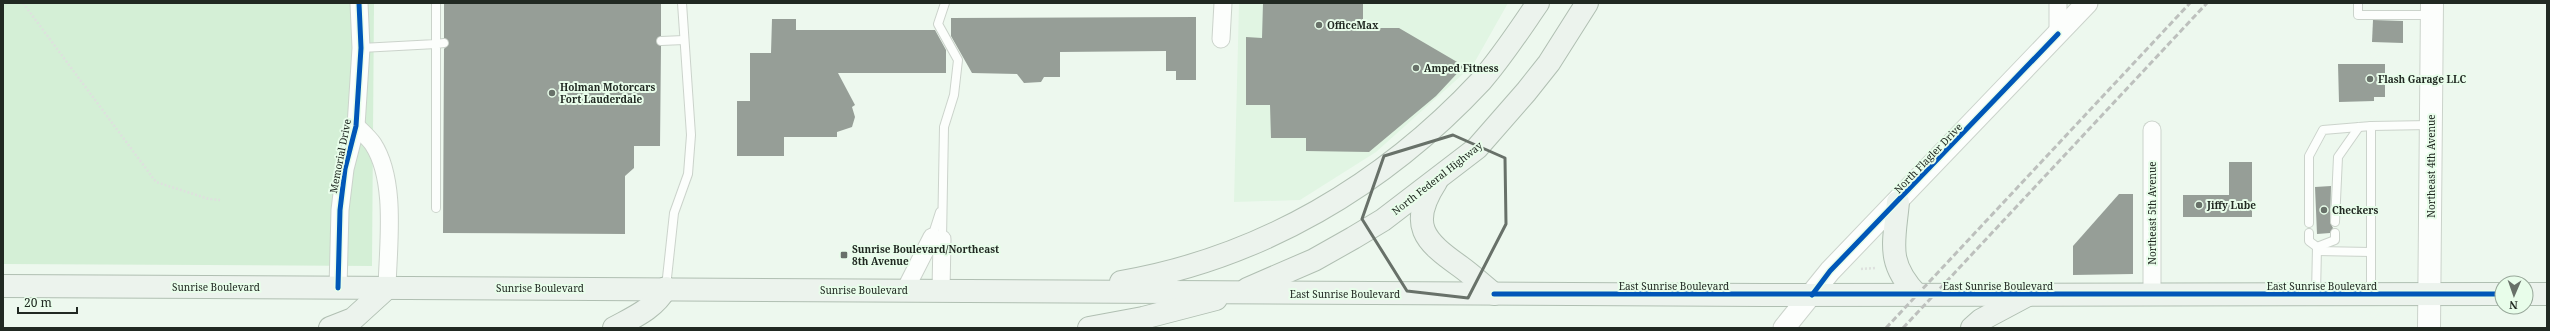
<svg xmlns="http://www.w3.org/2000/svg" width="2550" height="331" font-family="'Noto Serif',serif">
	<rect width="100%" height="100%" fill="#edf8ee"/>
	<polygon fill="#e1f5e3" points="1239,3 1508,3 1473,65 1376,152 1300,200 1234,202"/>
	<polygon fill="#d4efd6" points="3,3 374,3 372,266 3,264"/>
	<g fill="#969e97">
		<polygon points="444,3 661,3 661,36 656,41 661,46 660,146 634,146 634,168 625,176 625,234 443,233 444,49 449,43 444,38"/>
		<polygon points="1263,3 1363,3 1363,28 1399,28 1464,66 1436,96 1369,152 1306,151 1306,138 1271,138 1270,105 1246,105 1246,37 1262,38"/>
		<polygon points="1196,17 1196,80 1176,80 1176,71 1166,71 1166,51 1060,52 1060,77 1044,77 1041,82 1024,83 1017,74 972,73 951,36 951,18"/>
		<polygon points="772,19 796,19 796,30 935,30 946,50 946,73 838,73 855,105 852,107 855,117 852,127 837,132 837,137 784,137 784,156 737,156 737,101 750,101 750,53 771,53"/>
		<polygon points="2373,20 2403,21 2403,43 2372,42"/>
		<polygon points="2338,64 2385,64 2385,97 2374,97 2374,101 2339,102"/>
		<polygon points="2229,162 2252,162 2252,217 2183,217 2183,195 2229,195"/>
		<polygon points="2331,186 2330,222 2333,228 2330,233 2317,234 2315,187"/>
		<polygon points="2119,194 2133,194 2133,274 2073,275 2073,246"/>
	</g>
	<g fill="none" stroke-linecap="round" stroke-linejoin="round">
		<defs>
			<g id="service">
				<polyline points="2358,3 2358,15 2431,15"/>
				<polyline points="661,41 684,40"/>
				<polyline points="361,48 436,44 436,3"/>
				<polyline points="436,208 436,44 444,43"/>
				<polyline points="2335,222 2338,157 2359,127"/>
				<polyline points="2309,223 2309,156 2323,130 2371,126"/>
				<polyline points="2309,233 2309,241 2317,247"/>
				<polyline points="932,237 940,212"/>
				<polyline points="942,239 944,127 954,95 958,60 938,24 945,3"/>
				<polyline points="2317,247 2335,240 2335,233"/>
				<polyline points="2317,251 2371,252"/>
				<polyline points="666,287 674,213 688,174 691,135 682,3"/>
				<polyline points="2316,294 2317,247"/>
				<polyline points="2371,294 2371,126 2430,125"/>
			</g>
			<g id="minor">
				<polyline points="2058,3 2058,34"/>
				<polyline points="1221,39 1223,3"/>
				<path d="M356,126C362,132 369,138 373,144C397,181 388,245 387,288"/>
				<polyline points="2152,130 2152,296"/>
				<polyline points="338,288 340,210 345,169 356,126 361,48 359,3"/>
				<polyline points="905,290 932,237"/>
				<polyline points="941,291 942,239"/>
			</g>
			<polyline id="tertiary" points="1784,328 1830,271 2087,3"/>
			<polyline id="secondary" points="2429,328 2432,3"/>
			<g id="primary">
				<path d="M1436,182C1408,225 1424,241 1461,267C1472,275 1483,285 1494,294"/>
				<path d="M1898,202C1894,244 1886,262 1917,295"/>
				<path d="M1121,282C1261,258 1384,185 1481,81C1502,57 1520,29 1538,3"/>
				<polyline points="3,286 1763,295 2502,294"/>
				<polyline points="1247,289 1314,260 1353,238 1383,220 1477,148 1526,92 1549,63 1587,3"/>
				<polyline points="2526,294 2547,294"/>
				<polyline points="330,328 353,319 387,288"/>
				<path d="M614,328C634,317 654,309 666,288"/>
				<polyline points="1089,328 1143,318 1216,299"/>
				<polyline points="1972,328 1981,320 2026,296"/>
			</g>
		</defs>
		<use href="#service" stroke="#cbd3cb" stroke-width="10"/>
		<use href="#minor" stroke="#cbd3cb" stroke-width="19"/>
		<use href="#tertiary" stroke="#cbd3cb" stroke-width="23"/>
		<use href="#secondary" stroke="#cbd3cb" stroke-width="24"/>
		<use href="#primary" stroke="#b0bfb2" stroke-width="24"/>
		<g stroke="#dee1de" stroke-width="2.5" stroke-dasharray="2 2" stroke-linecap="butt">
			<polyline points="23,3 156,182 209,199 220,200"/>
			<polyline points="1861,269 1876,268"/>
		</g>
		<use href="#service" stroke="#fcfefc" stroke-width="8"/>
		<use href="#minor" stroke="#fcfefc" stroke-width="17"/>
		<use href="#tertiary" stroke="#fcfefc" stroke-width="21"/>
		<use href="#secondary" stroke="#fcfefc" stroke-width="22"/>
		<use href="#primary" stroke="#ecf3ed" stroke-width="22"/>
		<g stroke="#bdc0bd" stroke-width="3" stroke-dasharray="6 3" stroke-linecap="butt">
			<polyline points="1886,328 2190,3"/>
			<polyline points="1903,328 2207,3"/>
		</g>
		<defs>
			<g id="cycleway">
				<polyline points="338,288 340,210 345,169 356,126 361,48 359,3"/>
				<polyline points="1494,294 2502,294"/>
				<polyline points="1812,295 1830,271 2058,34"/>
			</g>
		</defs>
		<use href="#cycleway" stroke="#e8fdea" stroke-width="8"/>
		<use href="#cycleway" stroke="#0057b8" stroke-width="5"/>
	</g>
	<path fill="none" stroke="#687169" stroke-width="3" stroke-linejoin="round" d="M1453,135L1505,158L1506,224L1468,298L1407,291L1362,219L1384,156Z"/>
	<g fill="#687169" stroke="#e8fdea" stroke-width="1.5">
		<circle cx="1319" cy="25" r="4"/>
		<circle cx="1416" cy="68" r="4"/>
		<circle cx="2370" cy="79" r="4"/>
		<circle cx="552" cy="93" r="4"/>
		<circle cx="2199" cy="205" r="4"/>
		<circle cx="2324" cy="210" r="4"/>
		<rect x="840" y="251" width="8" height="8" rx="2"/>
	</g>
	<g text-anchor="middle" stroke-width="4" stroke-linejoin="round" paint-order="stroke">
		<g font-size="10" font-weight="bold" fill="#212922" stroke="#e8fdea" text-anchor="start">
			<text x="1327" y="29">OfficeMax</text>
			<text x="1424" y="72">Amped Fitness</text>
			<text x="2378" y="83">Flash Garage LLC</text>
			<text x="560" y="91">Holman Motorcars<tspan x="560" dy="12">Fort Lauderdale</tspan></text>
			<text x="2207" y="209">Jiffy Lube</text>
			<text x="2332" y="214">Checkers</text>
			<text x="852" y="253">Sunrise Boulevard/Northeast<tspan x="852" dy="12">8th Avenue</tspan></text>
		</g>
		<g font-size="10" fill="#212922" stroke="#e8fdea">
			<text transform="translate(340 156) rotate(-79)" y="4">Memorial Drive</text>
			<text transform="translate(1928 158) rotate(-46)" y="4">North Flagler Drive</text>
			<text transform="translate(2431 166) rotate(-90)" y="4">Northeast 4th Avenue</text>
			<text transform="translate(1437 178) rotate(-38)" y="4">North Federal Highway</text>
			<text transform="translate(2152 213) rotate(-90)" y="4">Northeast 5th Avenue</text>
			<text x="1674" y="290">East Sunrise Boulevard</text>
			<text x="1998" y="290">East Sunrise Boulevard</text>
			<text x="2322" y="290">East Sunrise Boulevard</text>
			<text x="216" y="291">Sunrise Boulevard</text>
			<text x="540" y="292">Sunrise Boulevard</text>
			<text x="864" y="294">Sunrise Boulevard</text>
			<text x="1345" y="298">East Sunrise Boulevard</text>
		</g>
	</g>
	<rect width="2550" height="331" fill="none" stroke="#212922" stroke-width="8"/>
	<g transform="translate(2514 295) rotate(182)"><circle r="19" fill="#e8fdea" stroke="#98a89a"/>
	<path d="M0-3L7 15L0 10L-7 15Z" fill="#687169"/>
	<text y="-6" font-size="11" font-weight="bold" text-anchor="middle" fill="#212922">N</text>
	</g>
	<path d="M18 307v6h59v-6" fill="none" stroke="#212922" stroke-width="2"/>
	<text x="24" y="307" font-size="12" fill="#212922" stroke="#e8fdea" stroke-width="3" paint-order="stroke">20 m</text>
</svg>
